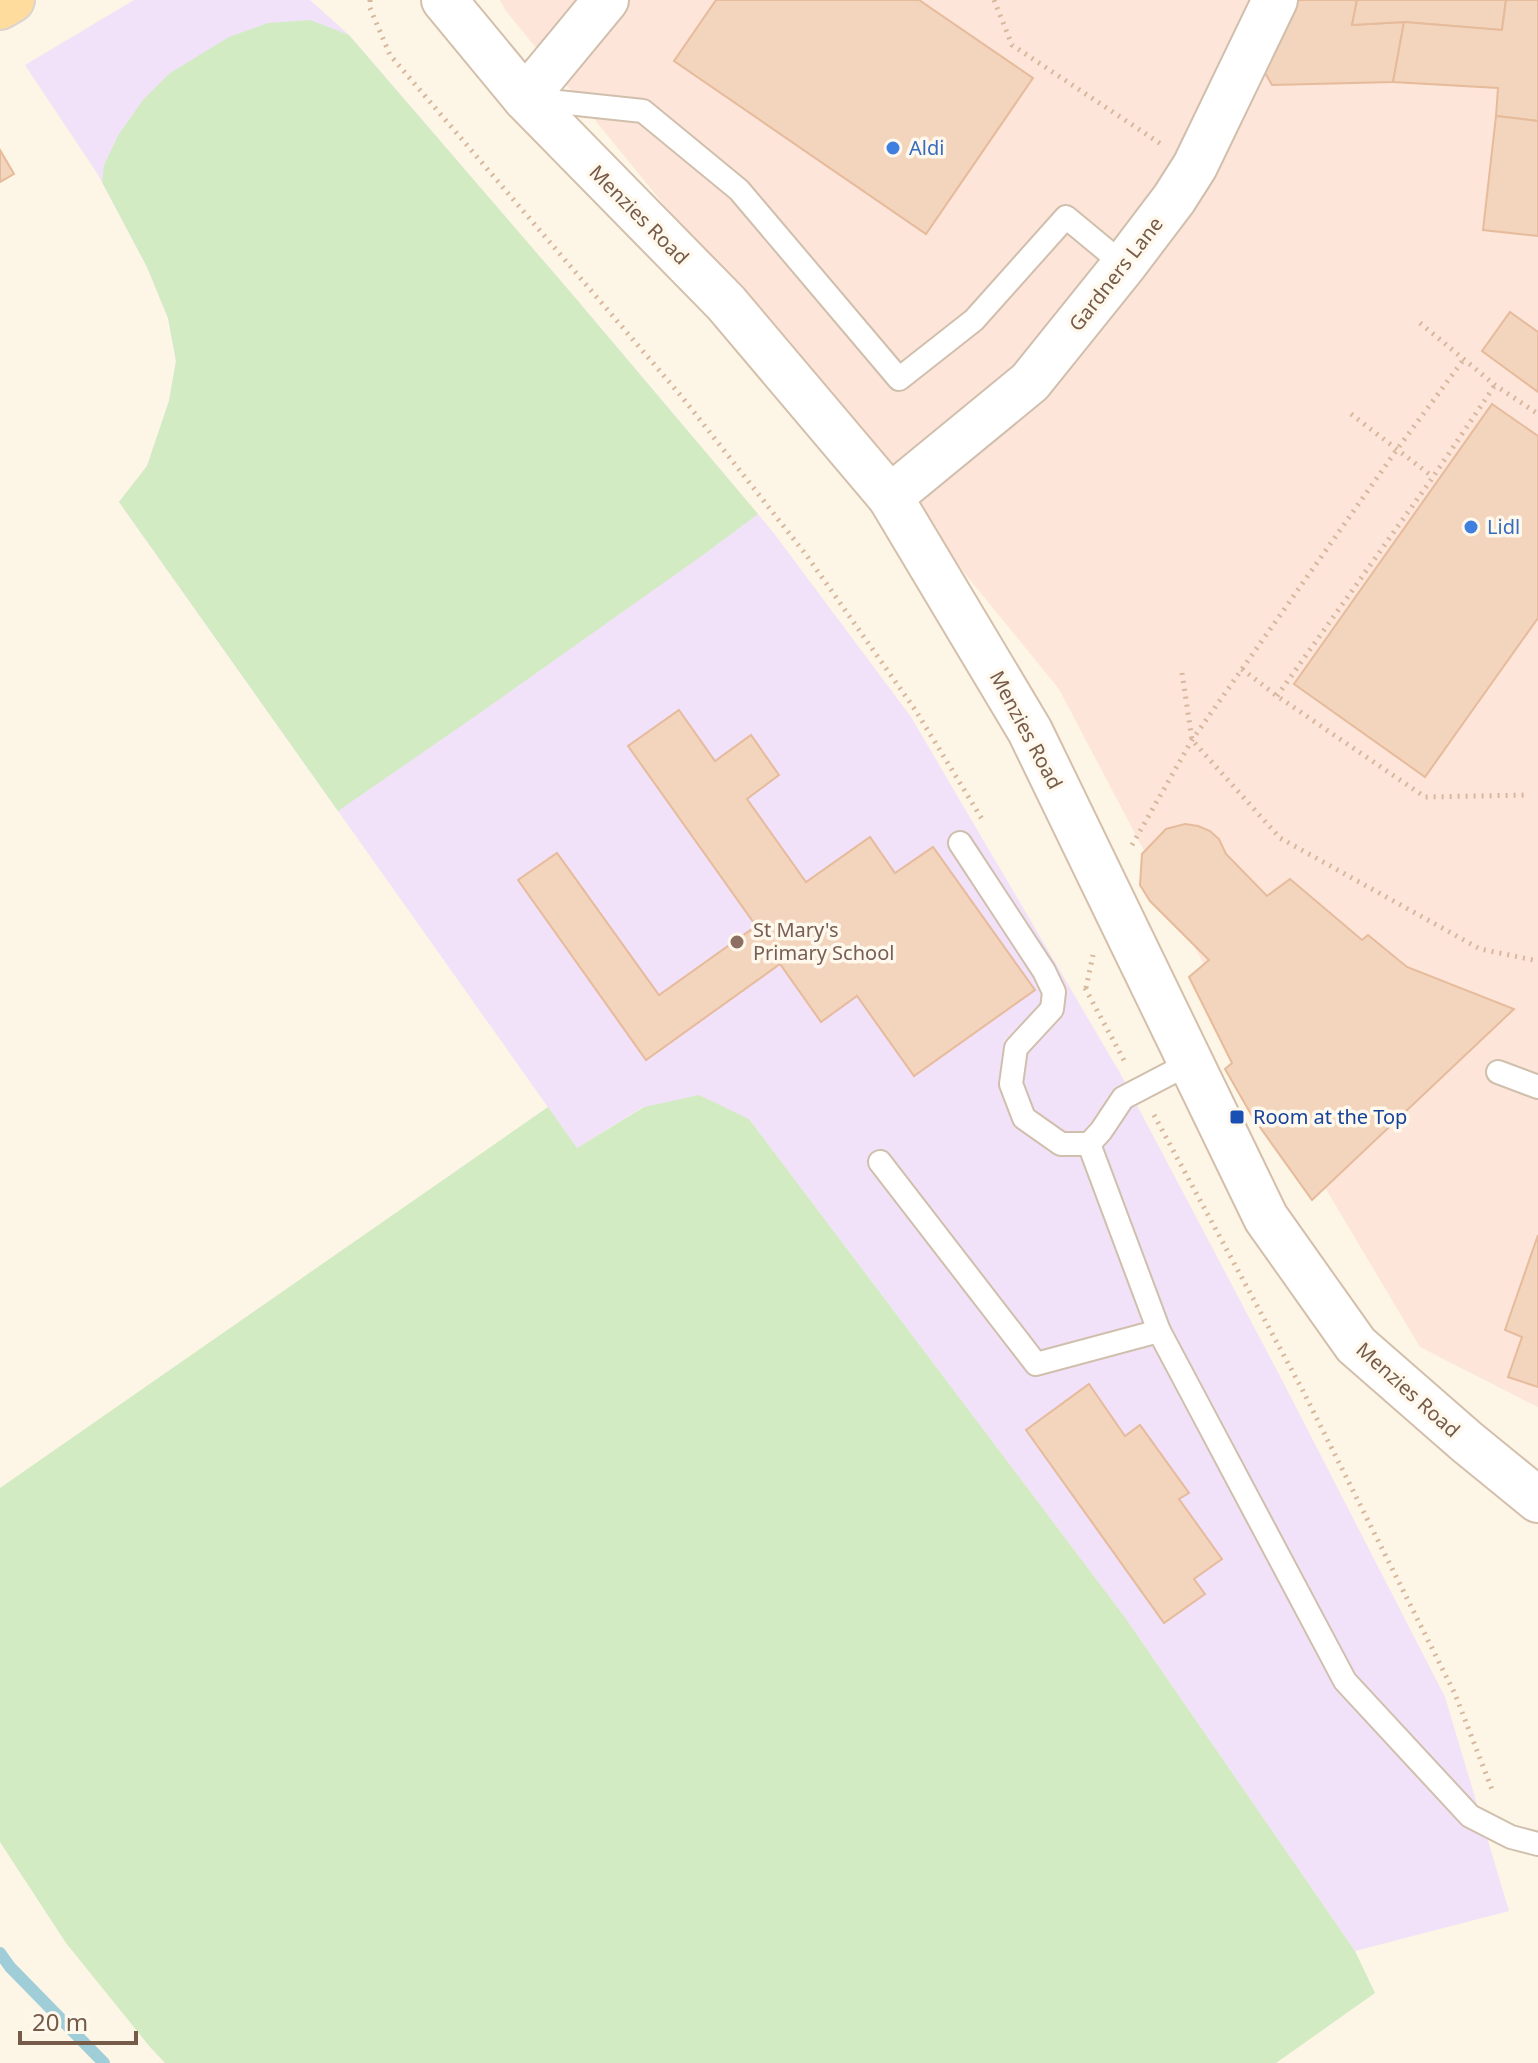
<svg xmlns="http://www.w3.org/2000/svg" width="1538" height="2063" font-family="'Noto Sans',sans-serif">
	<rect width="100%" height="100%" fill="#fdf5e5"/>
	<polygon fill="#fde5d9" points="500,0 1538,0 1538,1407 1420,1347 1292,1132 1059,689 506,11"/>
	<polygon fill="#f2e2f9" points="134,0 310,0 349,35 572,294 773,532 911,717 1120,1073 1281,1378 1445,1697 1509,1911 1355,1951 1124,1616 749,1119 643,1107 577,1148 119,502 147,466 169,401 176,361 168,318 147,267 97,173 25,65"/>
	<g fill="#d2ebc3">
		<polygon points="310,20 349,35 572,294 758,514 703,555 477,715 338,811 119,502 147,466 169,401 176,361 168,318 147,267 102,182 104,165 119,134 143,100 170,73 229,37 268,23"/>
		<polygon points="699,1095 749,1119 1124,1616 1355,1951 1375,1993 1276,2063 165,2063 150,2047 66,1943 0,1842 0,1488 548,1107 577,1148 644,1107"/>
	</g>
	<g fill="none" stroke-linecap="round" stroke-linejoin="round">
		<polyline stroke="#9fced9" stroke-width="12" points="0,1953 10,1967 104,2063"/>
	</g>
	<g fill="#f3d4bc" stroke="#e6bb9c" stroke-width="2">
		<polygon points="716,0 919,0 1033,78 926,234 674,61"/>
		<polygon points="1289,0 1357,0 1352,25 1404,22 1393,82 1272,85 1257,59"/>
		<polygon points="1357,0 1506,0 1502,30 1404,22 1352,25"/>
		<polygon points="1506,0 1538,0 1538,121 1496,116 1498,88 1393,82 1404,22 1502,30"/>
		<polygon points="1496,116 1538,121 1538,236 1483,230"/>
		<polygon points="0,150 14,174 0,182"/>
		<polygon points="1510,312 1538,332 1538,392 1482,351"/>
		<polygon points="1492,404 1538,436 1538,618 1425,777 1294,684"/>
		<polygon points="679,710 715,761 751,735 779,775 747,799 806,882 870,837 895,873 933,847 1035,990 914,1076 857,996 821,1022 780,964 646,1060 518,880 557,853 659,995 756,926 628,746"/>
		<polygon points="1185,824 1198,826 1210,831 1219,839 1226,854 1267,896 1290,879 1362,940 1368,935 1407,967 1514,1009 1312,1200 1252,1116 1225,1069 1232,1063 1189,977 1209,960 1150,901 1140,885 1142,854 1166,829"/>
		<polygon points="1538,1235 1538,1387 1508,1377 1522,1337 1505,1330"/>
		<polygon points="1089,1384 1125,1436 1140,1425 1189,1493 1179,1499 1222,1559 1194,1579 1205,1594 1164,1623 1026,1430"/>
	</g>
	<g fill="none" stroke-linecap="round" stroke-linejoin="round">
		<defs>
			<g id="lane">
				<polyline points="530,99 643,111 739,190 899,379 974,320 1066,217 1124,265"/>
				<polyline points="960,843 1044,971 1054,992 1052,1009 1016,1048 1011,1084 1024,1118 1061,1144 1089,1144 1101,1131 1123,1098 1190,1063"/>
				<polyline points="1498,1072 1538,1087"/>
				<polyline points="1089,1144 1159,1331"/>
				<polyline points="880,1162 1036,1364 1159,1331 1345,1681 1470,1816 1511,1837 1538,1844"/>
			</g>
			<g id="street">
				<polyline points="525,98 606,0"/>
				<polyline points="890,497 1030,382 1124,265 1174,199 1195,166 1275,0"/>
			</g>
			<polyline id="secondary" points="444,0 525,98 726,303 890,497 1030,731 1266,1218 1356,1345 1467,1442 1538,1500"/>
			<polyline id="primary" points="0,7 12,0"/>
		</defs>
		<use href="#lane" stroke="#d1bfad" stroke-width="26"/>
		<use href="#street" stroke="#d1bfad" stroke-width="48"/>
		<use href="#secondary" stroke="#d4bfab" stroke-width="48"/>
		<use href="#primary" stroke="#dcd4d0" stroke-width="48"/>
		<g stroke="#d8b79f" stroke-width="5" stroke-dasharray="2 6" stroke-linecap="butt">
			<polyline points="370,0 370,8 390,55 682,397 807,556 916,711 982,819"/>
			<polyline points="994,0 1012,45 1161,144"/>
			<polyline points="1420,323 1495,385 1538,414"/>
			<polyline points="1351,414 1433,477"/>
			<polyline points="1242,669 1277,696 1425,797 1529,795"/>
			<polyline points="1182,673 1192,740 1280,838 1480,949 1538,961"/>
			<polyline points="1277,696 1433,477 1495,385"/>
			<polyline points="1132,845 1192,740 1398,448 1464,359"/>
			<polyline points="1085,988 1126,1064"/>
			<polyline points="1086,988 1093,955"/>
			<polyline points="1154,1115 1302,1389 1455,1694 1493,1792"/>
		</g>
		<use href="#lane" stroke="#fff" stroke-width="22"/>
		<use href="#street" stroke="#fff" stroke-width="44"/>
		<use href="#secondary" stroke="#fff" stroke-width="44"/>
		<use href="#primary" stroke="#fddc9d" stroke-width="44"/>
	</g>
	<g fill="#3f7fe0" stroke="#fff8ec" stroke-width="3">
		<circle cx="893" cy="148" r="8"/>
		<circle cx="1471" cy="527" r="8"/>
	</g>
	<circle fill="#8d6e63" stroke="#fff8ec" stroke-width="3" cx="737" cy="942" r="8"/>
	<rect fill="#1a4fb4" stroke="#fff8ec" stroke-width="3" x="1229" y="1109" width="16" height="16" rx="4"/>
	<g text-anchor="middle" stroke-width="7" stroke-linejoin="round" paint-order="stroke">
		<g font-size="20" fill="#366cbe" stroke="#fff8ec" text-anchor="start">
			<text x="909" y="155">Aldi</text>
			<text x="1487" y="534">Lidl</text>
		</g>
		<g font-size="20" fill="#775b49" stroke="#fff8ec">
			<text transform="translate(639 215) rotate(45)" y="7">Menzies Road</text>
			<text transform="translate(1116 274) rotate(-52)" y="7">Gardners Lane</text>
			<text transform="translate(1026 730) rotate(62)" y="7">Menzies Road</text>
			<text transform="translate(1408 1390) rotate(42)" y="7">Menzies Road</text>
		</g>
		<g font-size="20" fill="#785e54" stroke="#fff8ec" text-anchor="start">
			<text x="753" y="937">St Mary's<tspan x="753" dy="23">Primary School</tspan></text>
		</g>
		<g font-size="20" fill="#164399" stroke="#fff8ec" text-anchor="start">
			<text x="1253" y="1124">Room at the Top</text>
		</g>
	</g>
	<path d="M20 2031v12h116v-12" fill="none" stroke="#775b49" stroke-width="4"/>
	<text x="32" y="2031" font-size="24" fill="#775b49" stroke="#fff8ec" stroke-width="6" paint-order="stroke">20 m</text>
</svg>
